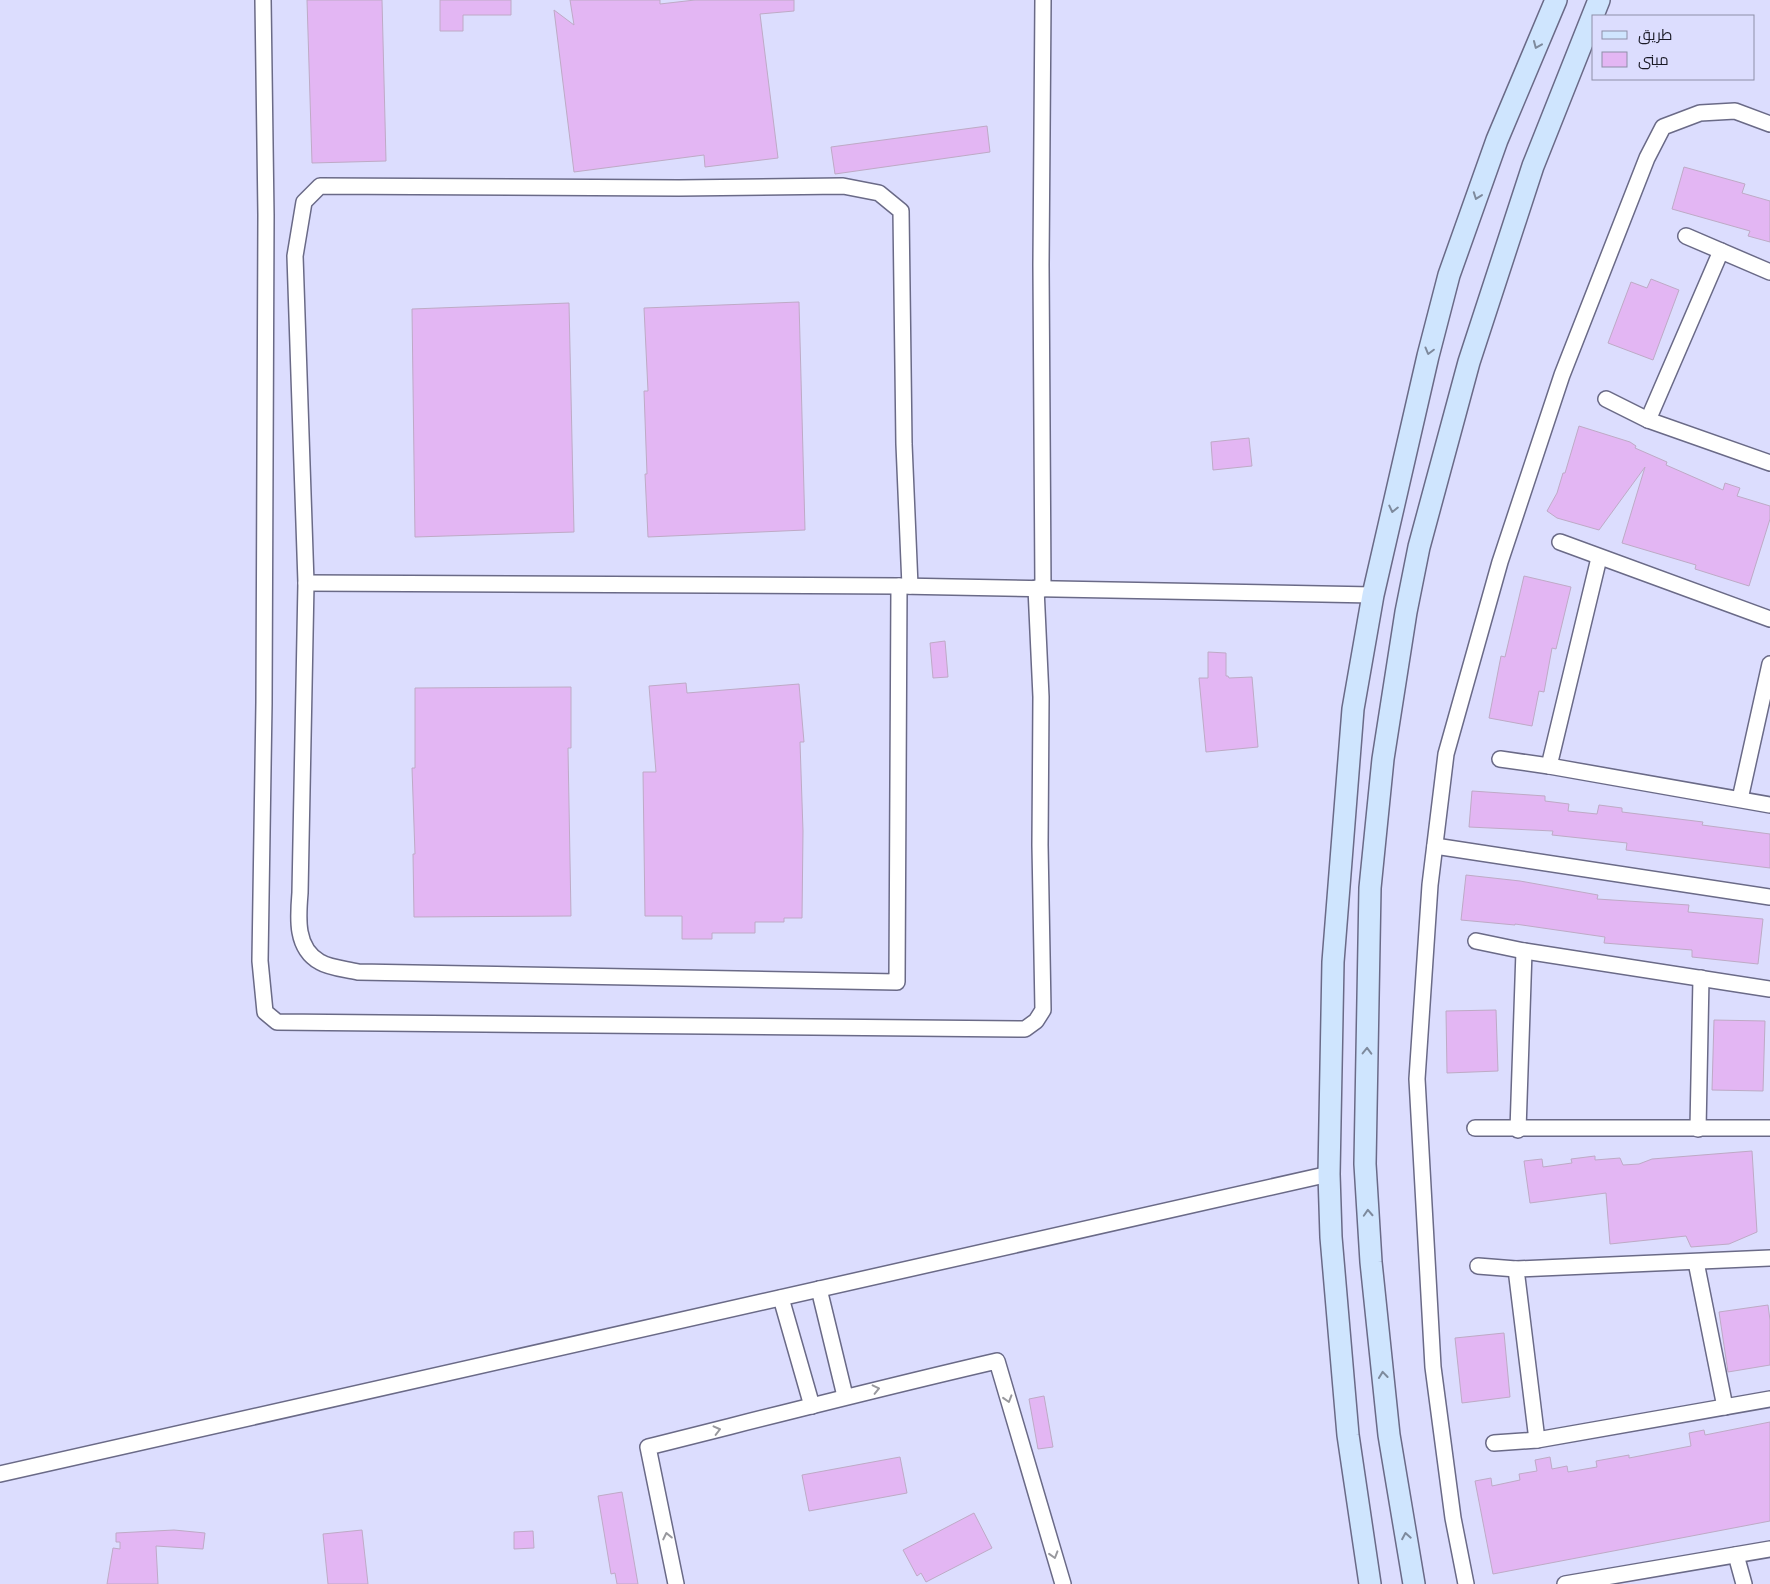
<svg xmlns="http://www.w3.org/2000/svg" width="1770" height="1584" font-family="Ubuntu,Cairo,sans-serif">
	<rect width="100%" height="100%" fill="#dcddfe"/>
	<g fill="#e3b6f3" stroke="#beaac6">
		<polygon points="307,0 382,0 386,161 312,163"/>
		<polygon points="440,0 511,0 511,15 463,15 463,31 440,31"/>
		<polygon points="570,0 660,0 660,4 695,0 794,0 794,11 760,14 778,158 705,167 704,155 574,172 554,10 574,25"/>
		<polygon points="987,126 990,152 835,174 831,147"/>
		<polygon points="1684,167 1745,184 1742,193 1770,201 1770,242 1748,236 1750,231 1672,209"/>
		<polygon points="1651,279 1679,290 1653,360 1608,343 1631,282 1647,288"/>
		<polygon points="799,302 805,530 648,537 645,474 647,474 644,391 648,391 644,308"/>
		<polygon points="569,303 574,532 415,537 412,309"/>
		<polygon points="1579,426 1630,442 1636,446 1635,448 1667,462 1666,465 1723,490 1725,483 1740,488 1737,496 1770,506 1770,519 1749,586 1695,569 1696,565 1622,543 1645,467 1599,530 1557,518 1547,511 1557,493 1563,473 1565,473"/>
		<polygon points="1249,438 1252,466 1213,470 1211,442"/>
		<polygon points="1524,576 1571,587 1556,649 1552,648 1544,692 1539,691 1532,726 1489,718 1501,656 1505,657"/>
		<polygon points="945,641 948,677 933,678 930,643"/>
		<polygon points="1208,652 1226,653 1226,676 1228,676 1229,678 1252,677 1258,747 1206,752 1199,678 1208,678"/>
		<polygon points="686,683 687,693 799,684 804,742 800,742 803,831 802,918 784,918 784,922 755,922 755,933 712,933 712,939 682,939 682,916 645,916 643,772 656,772 649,686"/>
		<polygon points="571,687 571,748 568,748 571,916 414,917 413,854 415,854 412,768 415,768 415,688"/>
		<polygon points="1472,791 1545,796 1545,801 1569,804 1568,811 1597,814 1599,805 1622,808 1622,812 1703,822 1702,825 1770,834 1770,868 1626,850 1627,843 1552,835 1553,831 1469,827"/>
		<polygon points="1466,875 1520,881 1598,895 1597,899 1689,905 1688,912 1763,919 1758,964 1692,957 1692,950 1604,943 1605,937 1515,924 1515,925 1461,920"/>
		<polygon points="1496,1010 1498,1071 1447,1073 1446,1011"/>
		<polygon points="1714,1020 1765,1021 1763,1091 1712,1090"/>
		<polygon points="1752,1151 1757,1232 1729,1244 1691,1247 1686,1236 1610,1244 1606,1193 1530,1203 1524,1161 1542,1159 1543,1167 1572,1163 1571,1159 1595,1156 1595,1160 1620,1158 1623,1165 1639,1164 1652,1159"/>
		<polygon points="1768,1305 1770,1320 1770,1365 1728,1372 1719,1312"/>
		<polygon points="1504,1333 1510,1397 1462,1403 1455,1338"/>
		<polygon points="1044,1396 1053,1447 1038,1449 1029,1399"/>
		<polygon points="1770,1422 1770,1521 1493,1574 1475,1481 1491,1478 1492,1486 1520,1480 1519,1474 1537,1471 1535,1460 1550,1457 1552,1469 1567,1466 1568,1472 1597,1467 1596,1461 1629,1455 1629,1458 1691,1446 1689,1433 1704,1430 1705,1435"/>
		<polygon points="900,1457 907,1493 809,1511 802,1475"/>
		<polygon points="622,1492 638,1584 617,1584 615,1573 611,1574 598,1496"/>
		<polygon points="974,1513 992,1548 926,1582 921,1573 917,1576 903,1550"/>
		<polygon points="174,1530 205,1533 203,1549 156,1546 158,1584 107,1584 113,1548 120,1549 120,1542 116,1542 116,1533"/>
		<polygon points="362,1530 368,1584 328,1584 323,1534"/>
		<polygon points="533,1531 534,1548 514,1549 514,1532"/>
	</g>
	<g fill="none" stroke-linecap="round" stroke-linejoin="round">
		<defs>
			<g id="street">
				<polyline points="263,0 266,215 264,703 260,961 265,1012 277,1022 1025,1029 1036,1021 1043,1010 1040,845 1041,697 1036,588"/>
				<polyline points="1686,236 1770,272"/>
				<polyline points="1606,399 1648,420 1770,463"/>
				<polyline points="1648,420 1721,251"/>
				<polyline points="1560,542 1770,619"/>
				<polyline points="1599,558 1549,766 1770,805"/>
				<polyline points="306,583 899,586 1373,595"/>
				<path d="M899,586L897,982L358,972C346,969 330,968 320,962C295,948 298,917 300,893L306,583L295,256L304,202L320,186L679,188L843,186L879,193L901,211L904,444L910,586"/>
				<polyline points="1043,589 1041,265 1043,0"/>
				<polyline points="1500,759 1549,766"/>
				<polyline points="1740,799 1770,664"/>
				<polyline points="1435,846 1770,897"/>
				<polyline points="1476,941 1524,951 1770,989"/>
				<polyline points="1475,1128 1770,1128"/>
				<polyline points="1698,1129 1701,978"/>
				<polyline points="1518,1130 1524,951"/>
				<polyline points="1696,1262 1725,1407"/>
				<polyline points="1478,1266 1516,1269 1770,1258"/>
				<polyline points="1516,1269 1537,1440"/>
				<polyline points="819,1289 845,1396"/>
				<polyline points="781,1298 812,1406"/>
				<polyline points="1494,1443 1537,1440 1770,1399"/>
				<polyline points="0,1474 1329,1174"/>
				<polyline points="1736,1555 1744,1584"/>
				<path d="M676,1584L648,1447C764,1418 880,1388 997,1361L1063,1584"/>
				<polyline points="1466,1584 1453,1518 1433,1367 1417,1079 1430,885 1446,754 1500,562 1562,375 1647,158 1663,127 1700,113 1735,111 1770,124"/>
				<polyline points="1565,1584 1770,1549"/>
			</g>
			<g id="secondary">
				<polyline points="1370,1584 1348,1435 1331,1237 1329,1174 1333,962 1353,709 1373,595 1428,356 1449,275 1497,140 1556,0"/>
				<polyline points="1414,1584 1389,1435 1371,1262 1365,1164 1370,888 1383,759 1406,612 1419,547 1469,362 1533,166 1599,0"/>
			</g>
		</defs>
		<use href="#street" stroke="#6a6a87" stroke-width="18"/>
		<use href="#secondary" stroke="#6a6a87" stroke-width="24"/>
		<use href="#street" stroke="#fff" stroke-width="15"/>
		<use href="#secondary" stroke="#cfe5fe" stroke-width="21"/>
	</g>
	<defs><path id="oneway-chevron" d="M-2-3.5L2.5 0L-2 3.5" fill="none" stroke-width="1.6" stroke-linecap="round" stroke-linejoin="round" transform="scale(1.25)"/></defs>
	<g stroke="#7e8a9d">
		<use href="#oneway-chevron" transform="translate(1537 45) rotate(113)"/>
		<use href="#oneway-chevron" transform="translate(1477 196) rotate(110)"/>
		<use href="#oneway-chevron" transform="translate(1429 351) rotate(105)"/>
		<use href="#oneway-chevron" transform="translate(1393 509) rotate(103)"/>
		<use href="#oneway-chevron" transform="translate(1367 1051) rotate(-89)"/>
		<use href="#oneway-chevron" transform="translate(1368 1213) rotate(-93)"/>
		<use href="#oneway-chevron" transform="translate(1383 1375) rotate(-96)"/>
		<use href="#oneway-chevron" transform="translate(1406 1536) rotate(-100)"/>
	</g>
	<g stroke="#98989d">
		<use href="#oneway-chevron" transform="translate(876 1389) rotate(-13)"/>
		<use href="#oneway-chevron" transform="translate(1008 1399) rotate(73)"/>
		<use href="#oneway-chevron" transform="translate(717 1430) rotate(-14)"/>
		<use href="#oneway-chevron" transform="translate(667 1536) rotate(-102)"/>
		<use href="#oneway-chevron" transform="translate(1054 1555) rotate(73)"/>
	</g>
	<rect x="1592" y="15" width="162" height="65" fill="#dcddfe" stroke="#8e8fa8"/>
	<rect x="1602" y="31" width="25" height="8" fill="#cfe5fe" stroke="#8e8fa8"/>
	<text x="1638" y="40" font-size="15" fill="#1a1a26">طريق</text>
	<rect x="1602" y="52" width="25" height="15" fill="#e3b6f3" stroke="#8e8fa8"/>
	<text x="1638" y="65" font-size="15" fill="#1a1a26">مبنى</text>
</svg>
